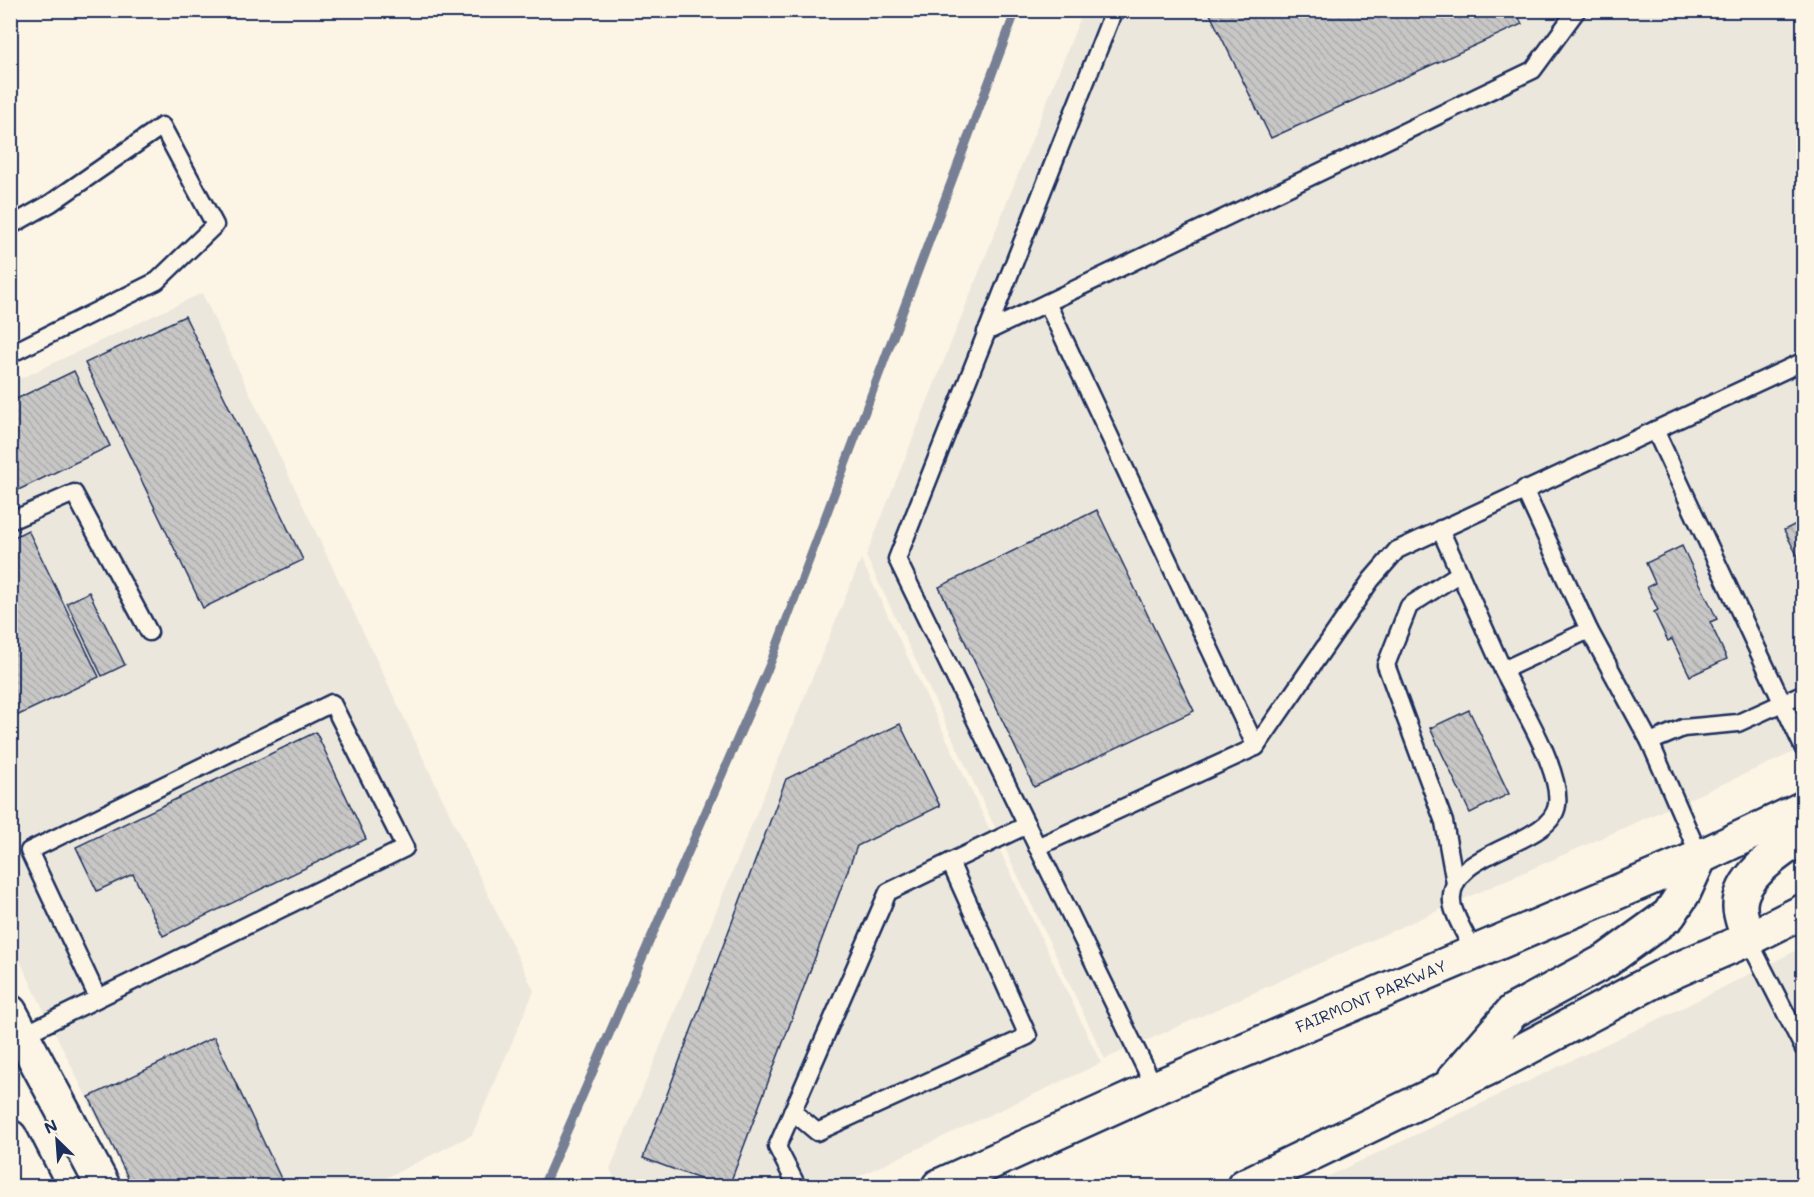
<svg xmlns="http://www.w3.org/2000/svg" width="1814" height="1197" font-family="Mali,sans-serif">
	<defs>
		<pattern id="building-back-hatch" width="6" height="6" patternUnits="userSpaceOnUse" patternTransform="scale(1.5)"><rect width="6" height="6" fill="#c8c7c6"/><path d="M-1 5l2 2M0 0l6 6M5-1l2 2" fill="none" stroke="#ababac"/></pattern>
	</defs>
	<rect width="100%" height="100%" fill="#fcf5e5"/>
	<filter id="ink" filterUnits="userSpaceOnUse"><feTurbulence type="fractalNoise" baseFrequency=".0167" numOctaves="2"/><feDisplacementMap in="SourceGraphic" scale="12" xChannelSelector="R" yChannelSelector="G"/><feConvolveMatrix kernelMatrix="1 2 1 2 8 2 1 2 1" color-interpolation-filters="sRGB"/></filter>
	<g filter="url(#ink)">
		<g fill="#ece7dc">
			<polygon points="1083,11 1803,11 1803,748 1105,1059 866,556"/>
			<polygon points="202,293 534,991 472,1135 370,1186 130,1186 11,943 11,383"/>
			<polygon points="861,559 1101,1063 838,1186 618,1186 610,1169"/>
			<polygon points="1803,947 1803,1186 1308,1186 1688,1005"/>
		</g>
		<g fill="none" stroke-linecap="round" stroke-linejoin="round">
			<polyline stroke="#767f94" stroke-width="9" points="543,1186 770,664 1016,10"/>
		</g>
		<g fill="url(#building-back-hatch)" stroke="#1b2f5e" stroke-width="1.5">
			<polygon points="1208,10 1515,10 1522,24 1271,138"/>
			<polygon points="10,163 17,175 10,178"/>
			<polygon points="185,316 303,560 203,608 85,363"/>
			<polygon points="74,371 110,446 10,494 10,402"/>
			<polygon points="1097,510 1194,711 1034,787 939,587"/>
			<polygon points="1804,520 1804,568 1784,530"/>
			<polygon points="28,530 99,677 10,719 10,539"/>
			<polygon points="1682,546 1717,619 1710,622 1727,659 1690,676 1672,639 1668,641 1654,612 1658,610 1647,587 1655,583 1646,563"/>
			<polygon points="89,592 125,665 102,676 67,603"/>
			<polygon points="1469,710 1509,794 1470,813 1430,728"/>
			<polygon points="900,724 940,806 857,846 729,1186 719,1186 643,1158 786,779"/>
			<polygon points="316,732 366,839 163,936 133,874 97,891 76,847"/>
			<polygon points="214,1037 284,1185 132,1186 89,1097"/>
		</g>
		<g fill="none" stroke-linecap="round" stroke-linejoin="round">
			<defs>
				<g id="lane">
					<polyline points="1114,10 897,559 1155,1088"/>
					<polyline points="10,226 51,203 162,126 215,225 157,281 10,354"/>
					<polyline points="1047,303 1256,747"/>
					<polyline points="986,332 1533,70 1577,10"/>
					<polyline points="1655,430 1804,749"/>
					<polyline points="1524,489 1589,630 1650,742 1700,857"/>
					<polyline points="10,521 74,493 149,632"/>
					<polyline points="1440,529 1503,670"/>
					<polyline points="1650,742 1683,728 1738,723 1804,693"/>
					<polyline points="1037,847 1256,747 1371,580 1397,550 1804,361"/>
					<polyline points="1455,883 1444,822 1386,665 1409,606 1460,573"/>
					<polyline points="1748,939 1804,1049"/>
					<path d="M1474,952C1469,940 1453,915 1452,902C1447,849 1551,847 1557,805C1562,771 1519,702 1503,670L1589,630"/>
					<polyline points="23,1035 405,848 332,703 29,851 98,998"/>
					<polyline points="792,1111 817,1132 1028,1036 950,862"/>
					<polyline points="797,1186 777,1147 888,892 1027,825"/>
				</g>
				<g id="secondary">
					<path d="M1748,939C1746,929 1740,917 1740,907C1739,876 1782,850 1804,835"/>
					<polyline points="10,1012 103,1186"/>
					<polyline points="1454,1079 1513,1011 1607,960 1669,915 1684,892 1700,857"/>
					<polyline points="10,1137 35,1186"/>
					<polyline points="939,1186 1155,1088 1700,857 1804,808"/>
					<polyline points="1244,1186 1493,1066 1665,975 1748,939 1804,911"/>
				</g>
			</defs>
			<use href="#lane" stroke="#1b2f5e" stroke-width="21"/>
			<use href="#secondary" stroke="#1b2f5e" stroke-width="38"/>
			<use href="#lane" stroke="#fcf5e5" stroke-width="16"/>
			<use href="#secondary" stroke="#fcf5e5" stroke-width="33"/>
		</g>
	</g>
	<g text-anchor="middle" stroke-width="4.5" stroke-linejoin="round" paint-order="stroke">
		<g font-size="16" fill="#1b2f5e" stroke="#fcf5e5">
			<text transform="translate(1371 996) rotate(-23)" y="6">FAIRMONT PARKWAY</text>
		</g>
	</g>
	<rect width="1814" height="1197" fill="none" stroke="#fcf5e5" stroke-width="36"/>
	<rect x="18" y="18" width="1778" height="1161" fill="none" stroke="#1b2f5e" stroke-width="2" filter="url(#ink)"/>
	<g transform="translate(57 1140) rotate(335)" stroke="#fcf5e5" stroke-width="4.5" paint-order="stroke">
	<path d="M0-4.5L10 22L0 15L-10 22Z" fill="#1b2f5e"/>
	<text y="-9" font-size="16" font-weight="bold" text-anchor="middle" fill="#1b2f5e">N</text>
	</g>
</svg>
